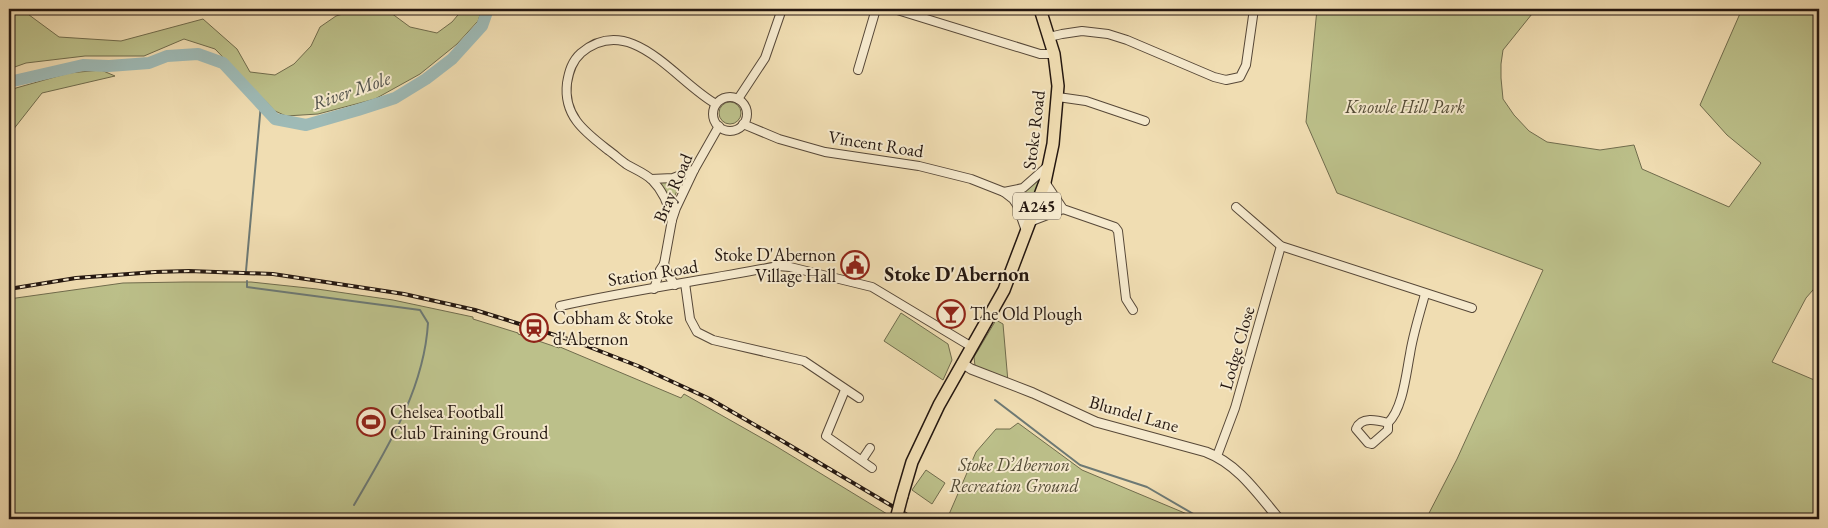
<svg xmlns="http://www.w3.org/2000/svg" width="1828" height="528" font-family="'EB Garamond',serif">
	<rect width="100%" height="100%" fill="#f0ddb2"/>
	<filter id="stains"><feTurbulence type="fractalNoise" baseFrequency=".004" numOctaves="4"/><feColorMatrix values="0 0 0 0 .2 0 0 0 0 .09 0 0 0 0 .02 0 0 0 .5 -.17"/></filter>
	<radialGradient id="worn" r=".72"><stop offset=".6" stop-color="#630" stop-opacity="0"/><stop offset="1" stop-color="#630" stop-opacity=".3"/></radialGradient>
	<g fill="#bcc08a" stroke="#706c4d">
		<polygon points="9,9 21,9 59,37 121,41 203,19 237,49 250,72 275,75 294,64 311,46 320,27 336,16 359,9 387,10 410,27 437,33 452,22 463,9 482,9 478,21 457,44 420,74 375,99 318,114 286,116 275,111 215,49 184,39 144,56 85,56 26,63 9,69"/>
		<polygon points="1317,9 1536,9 1503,50 1501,64 1501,78 1503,99 1514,115 1529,131 1547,142 1600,150 1634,145 1642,169 1729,207 1761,163 1727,135 1700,105 1742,9 1819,9 1819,283 1806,298 1772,362 1819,382 1819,519 1426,519 1457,459 1543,270 1337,193 1306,122"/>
		<polygon points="101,70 115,76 42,93 9,135 9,90 69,73"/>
		<circle cx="730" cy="113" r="11"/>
		<polygon points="1042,176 1027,223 1011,194 1028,189"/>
		<polygon points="683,178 670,206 657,183"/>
		<polygon points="185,282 251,282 317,289 393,300 473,317 473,319 518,333 518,334 559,348 560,347 681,398 684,394 774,445 892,517 892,519 9,519 9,299 123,283"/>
		<polygon points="901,313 948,344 952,360 943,380 884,341"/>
		<polygon points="996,320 1003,324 1008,382 975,366 974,357"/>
		<polygon points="1018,423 1082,470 1199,519 947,519 976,452 996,429 1010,429"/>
		<polygon points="926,470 945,483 932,504 912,490"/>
	</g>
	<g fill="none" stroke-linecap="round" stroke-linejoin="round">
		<g stroke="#6d7974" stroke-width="2">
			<polyline points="246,271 261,104"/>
			<path d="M247,281V287L420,310L428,323C424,390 387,448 354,505"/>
			<polyline points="995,400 1080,465 1147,487 1202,519"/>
		</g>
		<polyline stroke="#9ebab6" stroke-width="12" points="9,82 83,65 109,66 149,63 167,56 198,54 223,63 275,119 306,125 358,110 395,98 426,79 452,59 482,26 488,9"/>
		<defs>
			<g id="minor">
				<polyline points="894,9 1040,54 1054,54"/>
				<polyline points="1049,37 1062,34 1082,31 1108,34 1127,40 1214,77 1226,80 1240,77 1246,65 1254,9"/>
				<polyline points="858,70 876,9"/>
				<polyline points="1058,97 1086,101 1145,121"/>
				<circle cx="730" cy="114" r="17"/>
				<polyline points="738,99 765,58 782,9"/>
				<polyline points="743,124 779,139 825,152 919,166 971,179 1004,192 1013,199 1017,205 1026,231"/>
				<polyline points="651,179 673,178 694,170"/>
				<polyline points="1045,182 1063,209 1115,227 1118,231 1126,299 1133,310"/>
				<polyline points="1004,192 1023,188 1049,165"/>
				<polyline points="1236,207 1281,246 1472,308"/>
				<path d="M672,220C669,206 662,190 652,180C645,173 634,169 626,164C620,160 614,154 608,150C585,132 563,116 567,83C569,71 572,61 581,53C631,11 676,82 716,104"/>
				<polyline points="1032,221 1063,209"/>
				<polyline points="664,264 669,276 675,285"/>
				<polyline points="685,283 690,319 697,332 713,340 804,361 859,398"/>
				<polyline points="654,289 660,270 664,264 672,220 676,208 694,170 719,126"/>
				<path d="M560,306C632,290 706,280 778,266L790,267L872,287L972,347"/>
				<polyline points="845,390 826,436 872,468"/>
				<path d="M1388,423V430L1372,444L1368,443L1356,429C1361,416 1377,420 1388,423C1403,408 1406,374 1410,354C1413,334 1420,313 1425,294"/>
				<polyline points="1217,456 1235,408 1281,246"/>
				<polyline points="862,460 870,448"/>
			</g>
			<path id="tertiary" d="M962,363L971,369L1033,393L1096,422L1206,452C1238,464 1258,494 1279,519"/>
			<polyline id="primary" points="902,496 912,462 939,405 1004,290 1045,182 1053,144 1058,86 1054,54 1040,9"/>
		</defs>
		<use href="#minor" stroke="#574838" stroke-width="10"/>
		<use href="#tertiary" stroke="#574838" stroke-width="11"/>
		<use href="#primary" stroke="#241710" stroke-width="14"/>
		<use href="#minor" stroke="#f5e9cd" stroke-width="8"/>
		<use href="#tertiary" stroke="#f5e9cd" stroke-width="9"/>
		<use href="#primary" stroke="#f0ddb2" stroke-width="11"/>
		<defs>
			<polyline id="rail" points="9,289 76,278 155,272 189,271 273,274 404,294 475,310 574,341 638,366 710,399 774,436 914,519"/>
		</defs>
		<use href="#rail" stroke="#241710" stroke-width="4"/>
		<use href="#rail" stroke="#f5e9cd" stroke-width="2" stroke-dasharray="5.5" stroke-linecap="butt"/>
		<defs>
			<polyline id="primary-bridge" points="896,519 902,496"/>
		</defs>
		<use href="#primary-bridge" stroke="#241710" stroke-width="14" stroke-linecap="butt"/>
		<use href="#primary-bridge" stroke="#f0ddb2" stroke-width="11"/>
	</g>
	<defs>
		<symbol id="civic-ring" viewBox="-11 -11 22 22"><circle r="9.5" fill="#f5e9cd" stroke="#8f2418" stroke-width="1.5"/><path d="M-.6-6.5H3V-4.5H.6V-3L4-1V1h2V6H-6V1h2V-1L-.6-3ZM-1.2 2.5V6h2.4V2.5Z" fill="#8f2418"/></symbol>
		<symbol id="bar-ring" viewBox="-11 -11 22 22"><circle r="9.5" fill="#f5e9cd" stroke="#8f2418" stroke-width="1.5"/><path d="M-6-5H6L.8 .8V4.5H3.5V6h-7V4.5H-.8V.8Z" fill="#8f2418"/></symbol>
		<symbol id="station-ring" viewBox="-11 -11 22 22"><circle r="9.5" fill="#f5e9cd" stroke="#8f2418" stroke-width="1.5"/><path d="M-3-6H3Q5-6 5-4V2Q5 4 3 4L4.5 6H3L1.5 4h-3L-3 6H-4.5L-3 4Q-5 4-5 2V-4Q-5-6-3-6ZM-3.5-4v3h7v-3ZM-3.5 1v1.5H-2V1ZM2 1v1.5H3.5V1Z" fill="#8f2418"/></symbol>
		<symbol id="stadium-ring" viewBox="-11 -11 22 22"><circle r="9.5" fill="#f5e9cd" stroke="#8f2418" stroke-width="1.5"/><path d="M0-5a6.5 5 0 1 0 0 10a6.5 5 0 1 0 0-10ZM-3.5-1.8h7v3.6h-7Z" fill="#8f2418"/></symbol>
	</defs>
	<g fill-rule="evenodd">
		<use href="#civic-ring" x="839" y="249" width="32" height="32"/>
		<use href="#bar-ring" x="935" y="298" width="32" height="32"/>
		<use href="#station-ring" x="518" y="312" width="32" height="32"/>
		<use href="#stadium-ring" x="355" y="406" width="32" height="32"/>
	</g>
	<g text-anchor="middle" stroke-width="4" stroke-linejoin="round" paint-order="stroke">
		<rect fill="#f5e9cd" stroke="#635649" stroke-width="1" x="1013" y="192.5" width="48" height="27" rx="4"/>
		<g font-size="16" font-weight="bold" fill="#241710">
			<text x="1037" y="212">A245</text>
		</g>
		<g font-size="18" font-style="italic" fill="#524a35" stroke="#f5e9cd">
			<text x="1405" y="113">Knowle Hill Park</text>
			<text x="1014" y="471">Stoke D’Abernon<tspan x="1014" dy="21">Recreation Ground</tspan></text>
		</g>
		<g font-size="18" fill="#241710" stroke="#f5e9cd">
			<text transform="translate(1034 130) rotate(-83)" y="6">Stoke Road</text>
			<text transform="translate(876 144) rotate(9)" y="6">Vincent Road</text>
			<text transform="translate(673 188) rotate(-67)" y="6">Bray Road</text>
			<text transform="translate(653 273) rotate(-9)" y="6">Station Road</text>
			<text transform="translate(1237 348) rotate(-74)" y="6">Lodge Close</text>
			<text transform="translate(1134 414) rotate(16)" y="6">Blundel Lane</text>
		</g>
		<g font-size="18" fill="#241710" stroke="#f5e9cd" text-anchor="start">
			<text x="836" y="261" text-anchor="end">Stoke D'Abernon<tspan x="836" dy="21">Village Hall</tspan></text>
			<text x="970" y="320">The Old Plough</text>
			<text x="553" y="324">Cobham &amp; Stoke<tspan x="553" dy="21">d'Abernon</tspan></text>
			<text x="390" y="418">Chelsea Football<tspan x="390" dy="21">Club Training Ground</tspan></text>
		</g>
		<g font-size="19" font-style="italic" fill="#4f504a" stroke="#f5e9cd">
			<text transform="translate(351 90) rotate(-19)" y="7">River Mole</text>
		</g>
		<g font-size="20" font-weight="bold" fill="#241710" stroke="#f5e9cd">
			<text x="957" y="281">Stoke D'Abernon</text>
		</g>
	</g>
	<rect width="1828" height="528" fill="none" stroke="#f0ddb2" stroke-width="30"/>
	<rect x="10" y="10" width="1808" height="508" fill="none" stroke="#241710" stroke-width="2.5"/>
	<rect x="15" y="15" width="1798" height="498" fill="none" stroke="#241710"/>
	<rect width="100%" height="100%" filter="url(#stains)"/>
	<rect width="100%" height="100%" fill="url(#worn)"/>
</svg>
